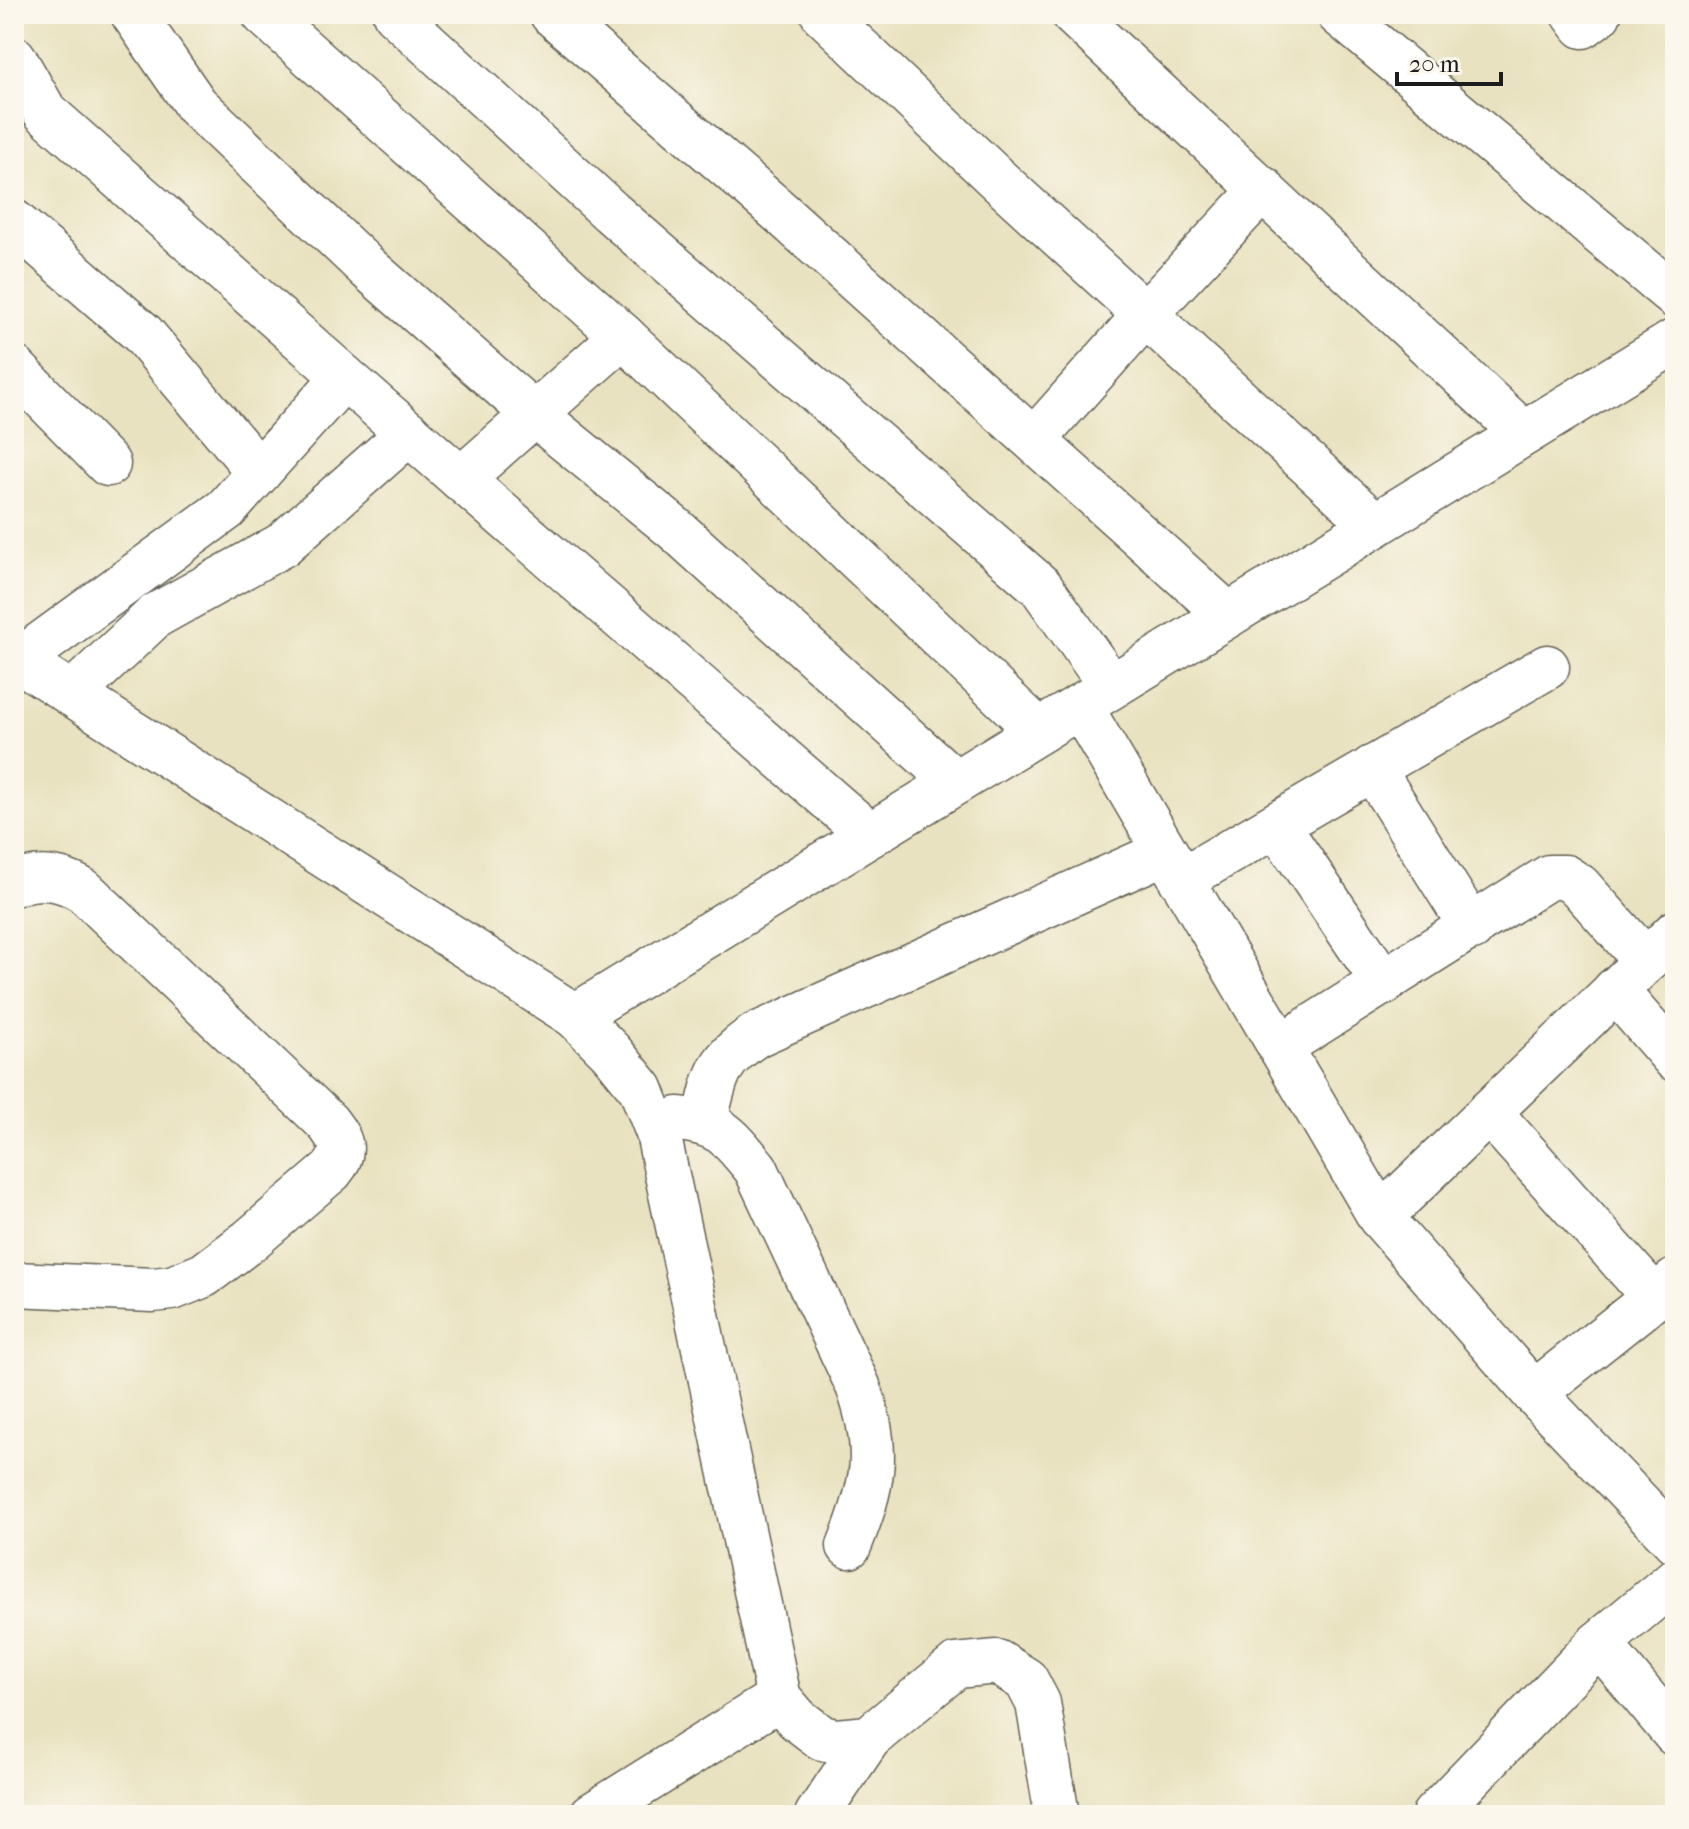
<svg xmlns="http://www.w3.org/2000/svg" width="1689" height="1829" font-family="'IM FELL French Canon',serif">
	<rect width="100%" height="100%" fill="#fbf7ec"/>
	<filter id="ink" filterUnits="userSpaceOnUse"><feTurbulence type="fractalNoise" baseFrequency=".0125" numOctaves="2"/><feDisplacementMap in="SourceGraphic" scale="16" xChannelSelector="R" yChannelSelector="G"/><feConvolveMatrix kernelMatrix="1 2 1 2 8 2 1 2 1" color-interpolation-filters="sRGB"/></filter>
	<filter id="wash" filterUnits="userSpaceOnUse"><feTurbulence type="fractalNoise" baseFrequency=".006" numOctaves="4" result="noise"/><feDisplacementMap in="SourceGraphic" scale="32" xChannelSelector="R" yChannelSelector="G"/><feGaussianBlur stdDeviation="1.8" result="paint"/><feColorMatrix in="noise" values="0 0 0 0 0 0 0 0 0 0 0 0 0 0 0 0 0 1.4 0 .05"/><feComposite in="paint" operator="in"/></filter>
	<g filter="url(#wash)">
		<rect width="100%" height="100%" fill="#e9e2c0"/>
	</g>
	<g filter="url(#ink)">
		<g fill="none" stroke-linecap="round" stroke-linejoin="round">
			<defs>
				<g id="minor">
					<polyline points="133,14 196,105 369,269 534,414 675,529 955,782"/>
					<polyline points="264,14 623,336 461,479"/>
					<polyline points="395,14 611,212 1041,587 1111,686"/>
					<polyline points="552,14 781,213 1228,615"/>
					<polyline points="823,14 996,178 1375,525"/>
					<polyline points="1073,14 1523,433"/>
					<polyline points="1339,14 1675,296"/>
					<polyline points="1574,14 1583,26 1599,14"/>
					<polyline points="14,58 45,112 344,377 870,835"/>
					<polyline points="14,222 142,333 259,472"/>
					<polyline points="623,336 1039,731"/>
					<polyline points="14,368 108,464"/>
					<polyline points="1034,440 1145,315 1263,189"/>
					<polyline points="14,657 575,1016 611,1052 641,1089 658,1133 779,1698 797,1719 822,1738 836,1741 869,1738 956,1666 997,1662 1026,1680 1038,1703 1057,1815"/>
					<polyline points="14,664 226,509 344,377"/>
					<polyline points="72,694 155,616 282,545 409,433"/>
					<polyline points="1080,706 1380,1217 1534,1393"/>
					<polyline points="1372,768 1472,928"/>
					<polyline points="1277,825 1384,983"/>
					<polyline points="1181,880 1547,667"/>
					<path d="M14,884C39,874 61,877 84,891L327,1122C341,1140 348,1151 331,1171L249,1241L204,1275L172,1288L153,1290L14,1284"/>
					<polyline points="1615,990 1675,1059"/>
					<polyline points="575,1016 1675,341"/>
					<polyline points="1280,1047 1549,877 1565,877 1579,886 1646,961"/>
					<polyline points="1489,1112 1654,1297"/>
					<path d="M678,1119C721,1123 729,1136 756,1169L858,1386C881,1450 874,1484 849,1546"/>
					<path d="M705,1122C715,1077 716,1061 756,1035L1165,852"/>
					<polyline points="1380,1217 1675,933"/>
					<polyline points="1675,1281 1534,1393 1675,1541"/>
					<polyline points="1599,1643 1675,1734"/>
					<polyline points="592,1815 779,1698"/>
					<polyline points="817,1815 869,1738"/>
					<polyline points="1434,1815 1599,1643 1675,1580"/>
				</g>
			</defs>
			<use href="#minor" stroke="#646155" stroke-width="47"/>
			<use href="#minor" stroke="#fff" stroke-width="44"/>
		</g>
	</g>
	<rect width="1689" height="1829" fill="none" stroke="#fbf7ec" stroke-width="48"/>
	<path d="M1397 72v12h104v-12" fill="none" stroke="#1c1c1c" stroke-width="4"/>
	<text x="1409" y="72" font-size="24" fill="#1c1c1c" stroke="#fbf7ec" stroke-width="6" paint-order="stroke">20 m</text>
</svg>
